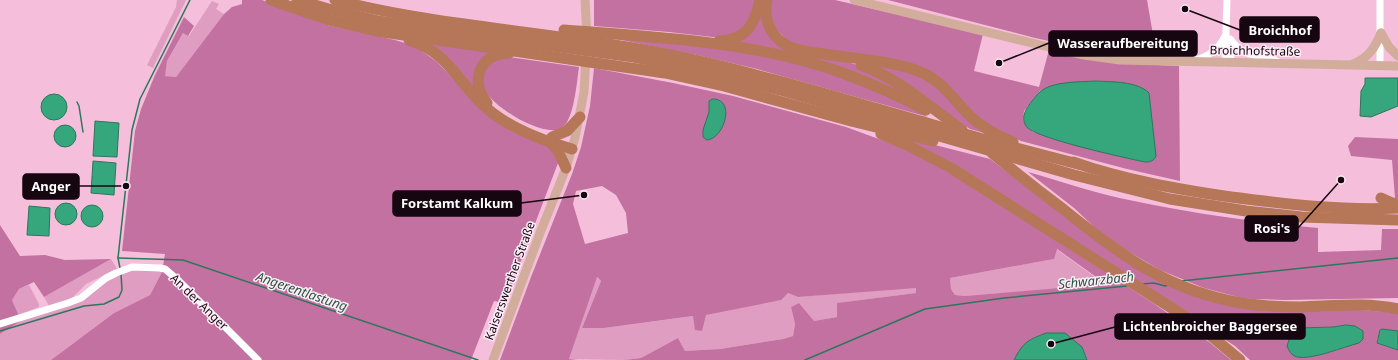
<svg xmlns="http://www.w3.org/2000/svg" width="1398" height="360" font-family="'Noto Sans',sans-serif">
	<rect width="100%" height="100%" fill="#f5bfdc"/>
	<g fill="#de9dc1">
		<polygon points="177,0 186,0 153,68 147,65 176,7"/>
		<polygon points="212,1 219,4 216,9 224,14 176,77 164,76 167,61 183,33 189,36"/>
		<polygon points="1056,249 1106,285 965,296 955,295 951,289 950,278 1054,259"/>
		<polygon points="111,259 117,269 86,284 72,298 49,306 44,297"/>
		<polygon points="126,270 150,270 162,272 150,295 114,313 51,360 0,360 0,334 21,321 83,301 109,279"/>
		<polygon points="596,277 601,281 582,328 604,328 694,316 706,315 788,293 798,297 916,287 916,293 838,303 837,317 814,321 799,303 791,307 795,324 793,336 783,339 720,349 685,351 678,338 641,358 624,360 569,359"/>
		<polygon points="29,285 39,304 39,307 18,315 12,300 19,289"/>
	</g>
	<g fill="#c371a1" fill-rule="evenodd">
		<polygon points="242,0 262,0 327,25 395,40 415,46 437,62 462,88 547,145 554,153 558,163 505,303 494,301 471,360 51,360 114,313 150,295 162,272 165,254 122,251 135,131 141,109 155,75 184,17 194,26 188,36 183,33 167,61 165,76 176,77 224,14 232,7 242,4"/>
		<polygon points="594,0 757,0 757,4 742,30 721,38 669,32 594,26"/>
		<path d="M770,0H835L983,34L974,71L1039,87L1049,50L1114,63L1179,66L1180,181L1127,169L1021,141L999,131L981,121L929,73L790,43L771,24ZM1096,81L1136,86L1145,162L1043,135L1033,132L1026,126L1023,119L1024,111L1040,91L1054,85Z"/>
		<polygon points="888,0 1147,0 1156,52 1116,54 1095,51 1035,38"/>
		<polygon points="760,11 774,40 864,67 912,96 729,42"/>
		<path d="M606,37C697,44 789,54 874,89C892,97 910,107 928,117L757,69L697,55Z"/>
		<polygon points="430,43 500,51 487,58 478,93"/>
		<path d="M509,57L579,67C577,81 574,120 562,128C545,139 495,108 486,92C479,81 484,67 495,61C499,58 505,58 509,57Z"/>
		<polygon points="865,62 925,76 995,136 970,129"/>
		<path d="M594,68L673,83L733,96L846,127L887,142L920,156L973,187L1153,303L1209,342L1231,360H1087L1082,347L1019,351L1014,360H624L641,358L678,338L685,351L720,349L783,339L793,336L795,324L791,307L799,303L814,321L837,317V303L916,293V288L798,297L788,293L781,300L706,315L702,331L695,330L693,316L604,328H582L601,281L597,277L569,359L578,360H500L531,277L572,174L581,147L590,106ZM602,186L616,195L626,213L628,233L585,244L573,204L576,191ZM1057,249L1106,284L965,296L955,295L951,289L950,278L1054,259Z"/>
		<path d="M892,134L990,159L1102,245L1200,297L1398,313V331H1397L1377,339V343L1398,350V360H1250L1235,346L1188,316ZM1346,325L1348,346C1330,353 1308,360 1291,353L1297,328L1333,327Z"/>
		<polygon points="1355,137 1398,139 1398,199 1395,198 1392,160 1351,156 1348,146"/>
		<path d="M1028,172C1063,182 1098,194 1134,201C1195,214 1256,222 1318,228V252L1381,250L1382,229H1398V298L1284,300L1254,299L1242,298L1204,288L1160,270L1107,239L1074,208Z"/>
		<polygon points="0,225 20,256 45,255 65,260 111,259 44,297 34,282 19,289 12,300 21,321 0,334"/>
	</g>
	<g fill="#36a67d" stroke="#2c765c">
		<polygon points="1365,78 1398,78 1398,106 1371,117 1360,116 1361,91 1365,84"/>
		<path d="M1096,81C1112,82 1137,81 1149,93L1156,156C1154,161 1150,162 1145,162C1126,158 1033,138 1026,126C1020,116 1027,108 1032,101C1035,98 1037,94 1040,92C1051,81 1081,82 1096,81Z"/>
		<circle cx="54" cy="107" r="13"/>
		<path d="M712,99C736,98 725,138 707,140L703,137V130L709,112V101Z"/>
		<polygon points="95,121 119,123 117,157 93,156"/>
		<circle cx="65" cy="136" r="11"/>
		<polygon points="93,161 116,163 114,195 91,193"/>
		<circle cx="66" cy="214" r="11"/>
		<circle cx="92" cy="216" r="11"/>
		<polygon points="29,206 50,208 49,236 27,235"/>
		<path d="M1346,325L1355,326L1363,331V339L1359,343C1343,347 1313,360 1297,357C1291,355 1289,351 1287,346L1291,334L1297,328L1333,327Z"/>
		<polygon points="1382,329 1398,331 1398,350 1377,343 1380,330"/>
		<path d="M1046,333H1065L1082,347L1087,360H1014C1023,342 1028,340 1046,333Z"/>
	</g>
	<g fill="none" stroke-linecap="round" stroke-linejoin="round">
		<g stroke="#2c765c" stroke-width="1.5">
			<polyline points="77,102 79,106 83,132"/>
			<polyline points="118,258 183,260 478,360"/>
			<polyline points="120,268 118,258 132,130 140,99 190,0"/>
			<polyline points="1181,281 1398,258"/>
			<polyline points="1142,284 1154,283 1165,286 1168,285"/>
			<polyline points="0,331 84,306 104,304 119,297 122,290 121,274"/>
			<polyline points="805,360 925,309 1004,298 1127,286"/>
		</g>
		<g stroke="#fff" stroke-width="7">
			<polyline points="1380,0 1380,65"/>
			<path d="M1230,39C1247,61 1260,52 1281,63"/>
			<polyline points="1230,40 1231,63"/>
			<path d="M1196,60C1210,56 1219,49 1225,36"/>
			<polyline points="1225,63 1227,0"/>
			<polyline points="0,324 68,303 81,298 106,278 116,273 132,267 160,268 165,269 178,280 258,360"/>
		</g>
		<g stroke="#d3ad9b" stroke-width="9">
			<polyline points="585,0 587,38"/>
			<polyline points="854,0 1053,48 1084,55 1120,60 1398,66"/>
			<polyline points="1381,33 1389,47 1398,56"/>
			<path d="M1353,64C1368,58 1375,48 1381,33"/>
			<polyline points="493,360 540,233 566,168 575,138 584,92 586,55"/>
		</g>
		<g stroke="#b67658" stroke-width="11">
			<polyline points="271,0 329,20 376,31 665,73 724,86 851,121 933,141"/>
			<polyline points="297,0 332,10 378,21 457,33 634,57 704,71 784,91 1074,175 1170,199 1246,211 1301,217 1398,220"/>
			<path d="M335,0C445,28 560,32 671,55C758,73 842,99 927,123C977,138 1027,151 1078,164"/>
			<path d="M767,0C763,17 769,33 783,43C795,51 810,52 824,54C854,59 898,61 925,74C945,84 956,103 971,117C983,128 998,136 1013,142"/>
			<path d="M564,30C655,37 750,41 837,71C868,82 897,95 926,110"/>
			<path d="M409,40C447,52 456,79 482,104C506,127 540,140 572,149"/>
			<path d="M719,41C746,40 755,24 760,0"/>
			<path d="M861,65C899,79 930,107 962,130"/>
			<path d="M487,103C469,80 480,54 509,53"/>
			<polyline points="881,134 909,146 951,168 1181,314 1210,335 1240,360"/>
			<polyline points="552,137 567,131 580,117"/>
			<polyline points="551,143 558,151 566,168"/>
			<path d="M992,153C1015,172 1039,191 1063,209C1120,255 1167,290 1241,303C1261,306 1281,307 1301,307C1334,306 1366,302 1398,309"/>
			<path d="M1073,162C1124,180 1177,189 1231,197C1286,204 1342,211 1398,208"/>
			<polyline points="1381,198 1392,203 1398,204"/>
		</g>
	</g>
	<g text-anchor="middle" stroke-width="3" stroke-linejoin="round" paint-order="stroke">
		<g font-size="12" fill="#160610" stroke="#feedf6">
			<text transform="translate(1255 51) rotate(1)" y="4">Broichhofstraße</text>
			<text transform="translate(510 281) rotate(-70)" y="4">Kaiserswerther Straße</text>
			<text transform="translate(199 302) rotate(44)" y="4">An der Anger</text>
		</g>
		<g font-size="13" font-style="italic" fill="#285543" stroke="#feedf6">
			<text transform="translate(1096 280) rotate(-6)" y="5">Schwarzbach</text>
			<text transform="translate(302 291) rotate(19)" y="5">Angerentlastung</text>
		</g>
	</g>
	<path fill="none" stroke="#160610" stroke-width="1.5" d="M1185 9L1240 30M999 63L1049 43M126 186L79 186M584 195L521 203M1341 180L1298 228M1051 344L1115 327"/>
	<g fill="#160610" stroke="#feedf6" stroke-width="1.5">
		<circle cx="1185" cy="9" r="4"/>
		<circle cx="999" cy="63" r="4"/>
		<circle cx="126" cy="186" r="4"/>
		<circle cx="584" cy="195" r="4"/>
		<circle cx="1341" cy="180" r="4"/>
		<circle cx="1051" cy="344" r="4"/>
	</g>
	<g fill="#160610" stroke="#160610" stroke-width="1.5">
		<rect x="1240" y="17" width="79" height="25" rx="4"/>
		<rect x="1049" y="31" width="148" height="25" rx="4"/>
		<rect x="23" y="174" width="56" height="25" rx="4"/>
		<rect x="393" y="191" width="128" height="25" rx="4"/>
		<rect x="1245" y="216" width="53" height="25" rx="4"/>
		<rect x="1115" y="314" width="190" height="25" rx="4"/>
	</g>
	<g font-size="13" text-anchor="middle" font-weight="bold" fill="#fff">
		<text x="1280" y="35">Broichhof</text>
		<text x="1123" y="48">Wasseraufbereitung</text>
		<text x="51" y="191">Anger</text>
		<text x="457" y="208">Forstamt Kalkum</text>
		<text x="1272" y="233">Rosi's</text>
		<text x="1210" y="331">Lichtenbroicher Baggersee</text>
	</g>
</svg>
